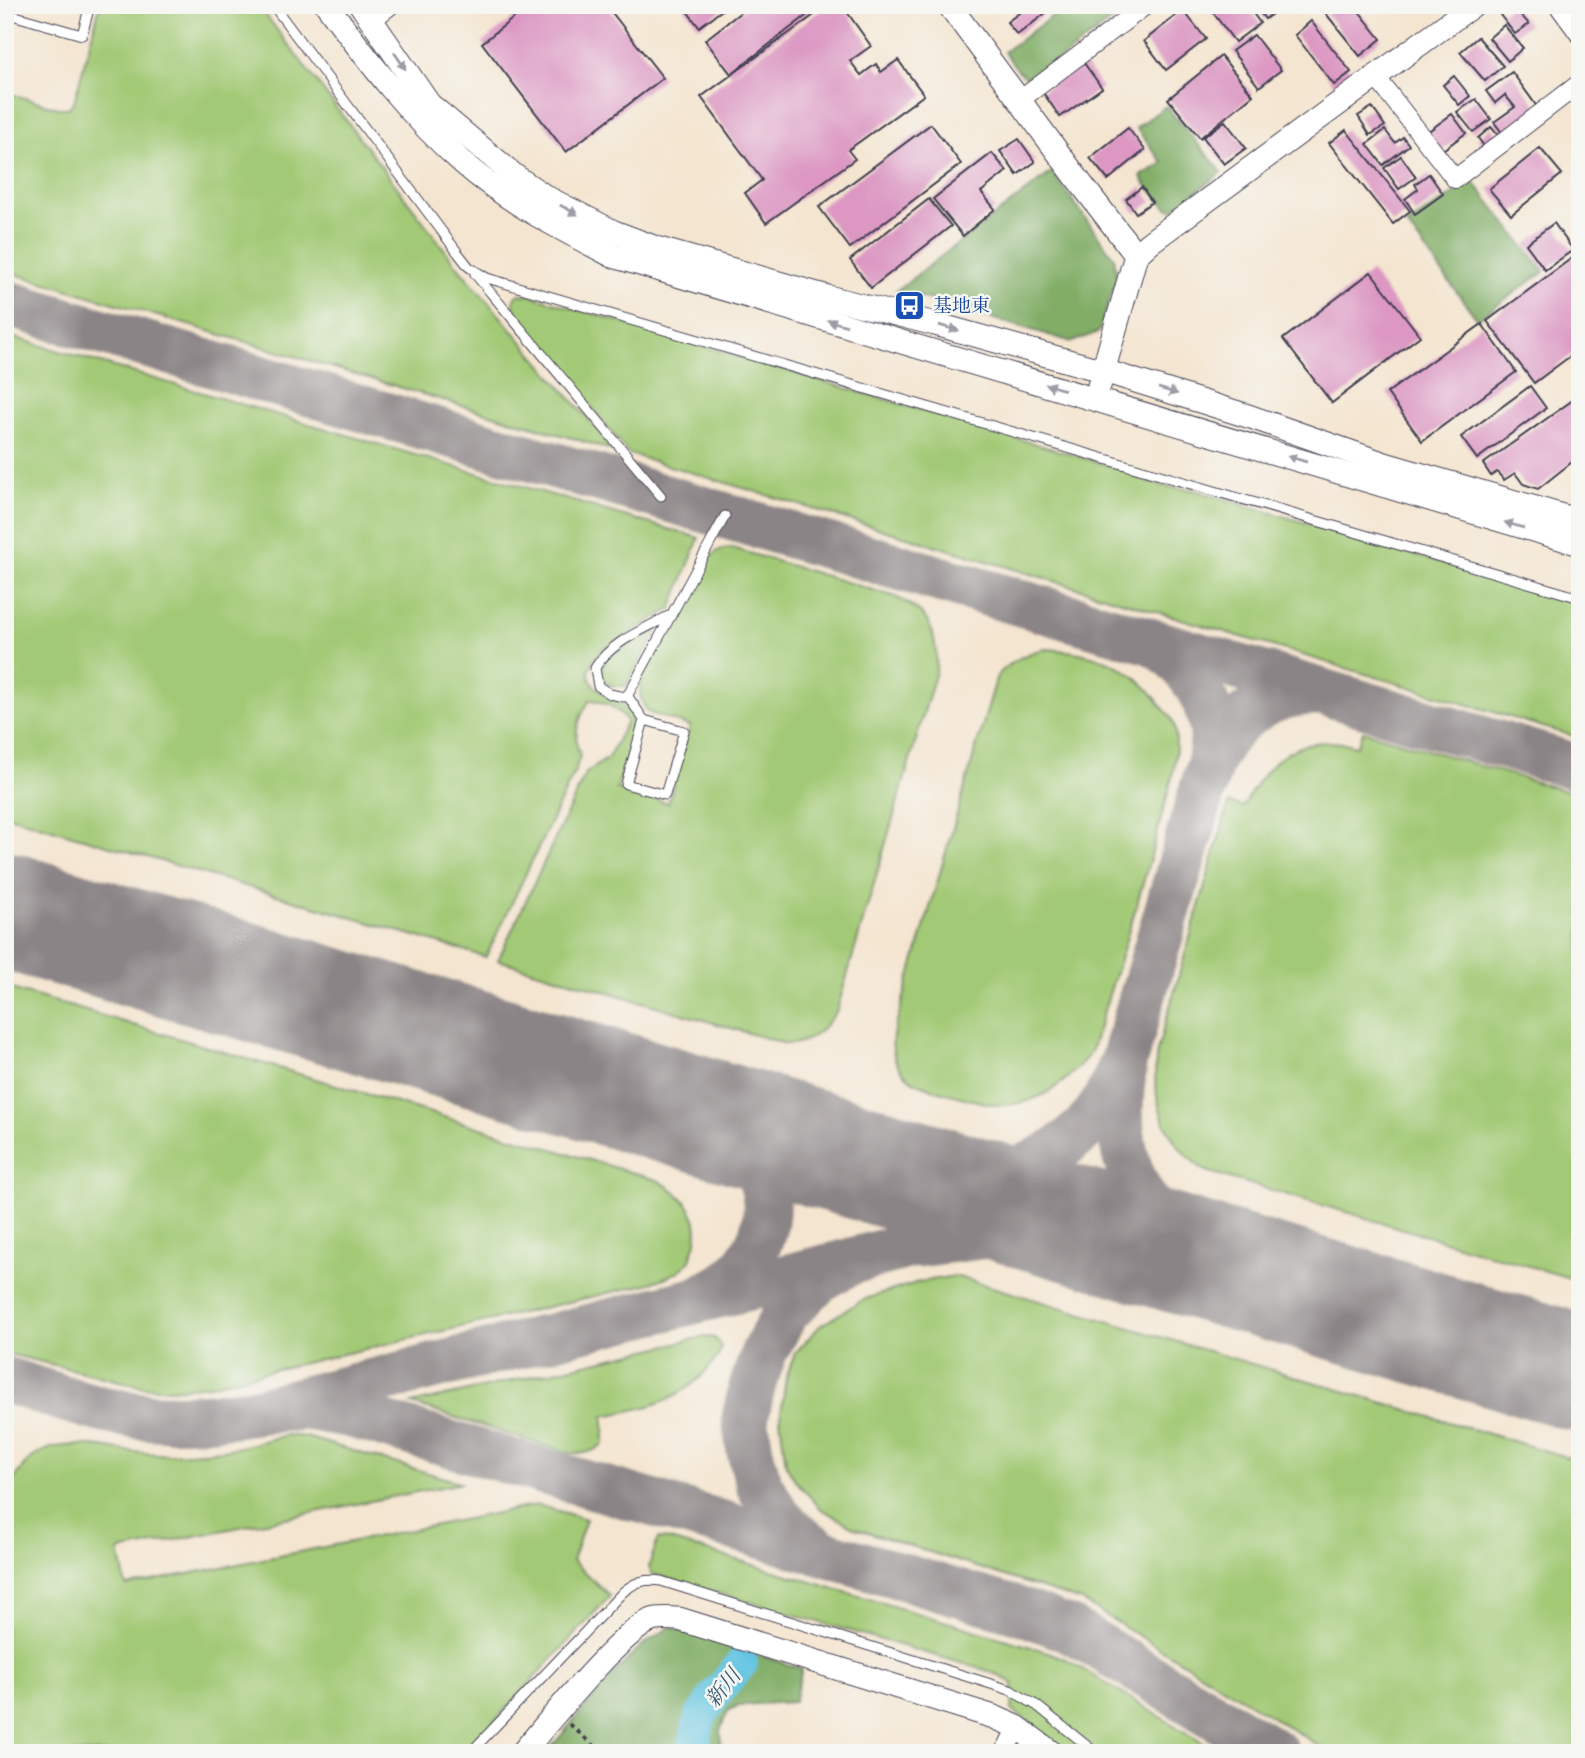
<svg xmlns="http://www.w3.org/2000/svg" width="1585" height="1758" font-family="Vollkorn,'Noto Serif JP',serif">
	<rect width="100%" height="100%" fill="#f6f6f2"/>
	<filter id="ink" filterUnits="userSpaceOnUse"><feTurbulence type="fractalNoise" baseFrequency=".0143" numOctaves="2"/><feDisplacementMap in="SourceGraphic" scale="14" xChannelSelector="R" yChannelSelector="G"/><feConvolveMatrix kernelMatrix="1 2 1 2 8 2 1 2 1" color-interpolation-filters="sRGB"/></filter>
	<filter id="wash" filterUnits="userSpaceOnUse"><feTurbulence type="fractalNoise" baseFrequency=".00686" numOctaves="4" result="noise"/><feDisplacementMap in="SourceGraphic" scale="28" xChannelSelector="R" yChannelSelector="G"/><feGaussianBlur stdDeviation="1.57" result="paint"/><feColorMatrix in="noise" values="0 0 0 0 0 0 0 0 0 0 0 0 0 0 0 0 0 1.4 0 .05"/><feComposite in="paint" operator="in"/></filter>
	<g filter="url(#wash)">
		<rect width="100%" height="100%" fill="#f4e5d0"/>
		<g fill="#a2c974" stroke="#627658" stroke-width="2">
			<polygon points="100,5 258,5 458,267 616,451 5,271 5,92 58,108 68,108 74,102"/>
			<path d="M520,294L529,295L1121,469C1138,482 1169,489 1190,489L1580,603V738L629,454L516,313L513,302L515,297Z"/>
			<path d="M5,335L699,538L671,609L604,648C564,687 616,693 630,714C633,719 634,724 634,730L617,789L668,803L690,726L649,713C640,702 638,693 642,678L708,560C716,551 720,548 732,548L893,596C930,611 938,632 936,671L837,1010C825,1029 809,1045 786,1044L498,960L586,773L608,758L627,721C618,709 606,701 590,700C578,718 572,736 580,756L575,771L486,957L5,815Z"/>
			<polygon points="655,630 657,633 626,686 613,686 604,681 601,671 606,657"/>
			<path d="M1044,649C1090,651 1132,663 1159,703C1164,709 1172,717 1174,725C1181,756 1169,788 1161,818C1141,897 1115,974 1091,1052C1074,1074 1055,1092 1028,1101C1020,1103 1009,1105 1001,1105C986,1105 918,1087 909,1078C895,1067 891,1052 893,1035L997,676C1011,661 1024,654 1044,649Z"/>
			<path d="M1363,731L1580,795V1281L1206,1171C1164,1144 1150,1099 1157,1051L1229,803L1243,807C1268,758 1300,731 1357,746Z"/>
			<path d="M5,987L657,1180C684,1194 706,1218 693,1251C691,1256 690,1262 686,1265C676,1275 663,1278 651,1283L209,1385L172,1389L144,1387L5,1353Z"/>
			<polygon points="955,1276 1580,1461 1580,1753 1331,1753 1082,1601 855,1528 820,1508 795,1480 786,1465 780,1419 786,1378 795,1353 820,1326 862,1300 919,1282"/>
			<path d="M703,1337L715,1338L721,1347C720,1357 713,1362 707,1370C678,1403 646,1408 604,1416V1443C594,1453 583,1454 570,1453L411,1404Z"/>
			<path d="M287,1435L306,1437L462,1483L119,1551L126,1586L538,1505L586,1519L572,1561L610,1596L465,1753H5V1500C36,1411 106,1458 171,1454C190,1453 211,1452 229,1449C249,1446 267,1439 287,1435Z"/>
			<polygon points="658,1539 670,1540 1048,1652 1066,1659 1219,1753 1070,1753 1012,1710 1013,1683 989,1671 652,1574 649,1566"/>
		</g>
		<g fill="#81ad66" stroke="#526850" stroke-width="2">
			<polygon points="1067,5 1123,5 1126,10 1036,77 1027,78 1020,73 1004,52"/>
			<polygon points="1166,106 1222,172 1174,209 1167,208 1145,184 1141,176 1163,163 1136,128"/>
			<polygon points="1052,172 1114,258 1117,276 1099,332 1072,342 897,290"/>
			<polygon points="1473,181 1544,272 1477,319 1407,225"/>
			<polygon points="670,1627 802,1669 794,1702 739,1705 728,1711 720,1730 722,1753 546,1753 609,1679 641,1646"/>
		</g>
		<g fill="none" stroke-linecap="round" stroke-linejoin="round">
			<polyline stroke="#63c5e2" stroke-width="32" points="692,1753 700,1718 715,1695 742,1663"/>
			<g stroke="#8b8486" stroke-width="47">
				<polyline points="5,303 1580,768"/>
				<path d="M1154,643C1183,659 1207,693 1212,726C1215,738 1212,752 1210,764"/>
				<path d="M1123,1071C1113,1144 1128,1205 1193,1246C1214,1259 1238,1269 1261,1279"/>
				<path d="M681,1109C697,1115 717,1120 730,1130C738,1137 744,1146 749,1156C755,1165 761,1175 763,1185C776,1228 748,1278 707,1294"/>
				<path d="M895,1171C929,1174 975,1182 1008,1173C1039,1165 1083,1136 1100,1109C1110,1094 1117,1077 1124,1060L1210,764C1230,719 1269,690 1320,692"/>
				<path d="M5,1380C43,1391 81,1406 120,1413C167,1421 214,1418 261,1410L852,1261"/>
				<polyline points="261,1410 306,1407 348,1414 1020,1611 1071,1630 1088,1640 1276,1753"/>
				<polyline points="815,1547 807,1543 779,1518 759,1485 750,1452 745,1418 752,1387 764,1352 786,1312 820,1279 852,1261 910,1245 1036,1229 1117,1237"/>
			</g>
			<polyline stroke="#8b8486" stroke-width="117" points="5,910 1580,1373"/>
		</g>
		<g id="blocks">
			<g fill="#dc98c3">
				<polygon points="530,5 606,5 663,78 566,152 482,43"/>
				<polygon points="686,5 729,5 699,27 684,7"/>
				<polygon points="750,5 820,5 731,74 705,40"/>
				<polygon points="828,5 842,5 871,46 850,61 861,75 876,64 881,72 898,60 924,95 848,150 855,159 766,223 745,193 762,180 701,97"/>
				<polygon points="1030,5 1056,5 1017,35 1007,22"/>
				<polygon points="1217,5 1247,5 1260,23 1235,42 1211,10"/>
				<polygon points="1254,5 1284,5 1265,19"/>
				<polygon points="1319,5 1354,5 1381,39 1360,56"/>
				<polygon points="1512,5 1529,24 1515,34 1500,15"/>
				<polygon points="1183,10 1206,39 1166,70 1144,41"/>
				<polygon points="1311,21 1351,72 1334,85 1295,35"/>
				<polygon points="1504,25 1523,48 1508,61 1489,38"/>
				<polygon points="1254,35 1281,70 1259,87 1232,51"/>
				<polygon points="1478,37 1503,66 1485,81 1460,52"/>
				<polygon points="1221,56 1253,95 1200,138 1168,99"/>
				<polygon points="1084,63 1102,88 1060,117 1042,91"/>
				<polygon points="1512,72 1538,108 1503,134 1494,122 1515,107 1505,95 1495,103 1486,91"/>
				<polygon points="1454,76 1470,96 1459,105 1443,85"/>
				<polygon points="1476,99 1491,119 1473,132 1457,112"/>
				<polygon points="1372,107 1385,126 1370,135 1358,116"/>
				<polygon points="1452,114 1466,133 1440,152 1426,133"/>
				<polygon points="1225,121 1246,148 1224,164 1203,137"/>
				<polygon points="931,124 961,164 850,248 819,207"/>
				<polygon points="1491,127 1498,135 1484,146 1478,138"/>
				<polygon points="1128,128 1145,150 1108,180 1090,158"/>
				<polygon points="1346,130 1410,211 1393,224 1329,143"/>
				<polygon points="1385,130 1395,143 1403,137 1409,145 1383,165 1367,144"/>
				<polygon points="1019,139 1035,162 1017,175 1000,151"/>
				<polygon points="1540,148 1562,174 1511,215 1489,189"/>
				<polygon points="992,153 1007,171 981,192 995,209 963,236 933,199"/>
				<polygon points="1401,156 1416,177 1399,189 1384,168"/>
				<polygon points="1429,174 1443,194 1415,214 1405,199 1418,189 1415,184"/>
				<polygon points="1142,187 1152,202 1136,213 1126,199"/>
				<polygon points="929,199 951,226 871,288 850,260"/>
				<polygon points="1554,223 1573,250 1545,270 1526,244"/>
				<polygon points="1580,252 1580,362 1573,354 1534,383 1487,321"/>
				<polygon points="1371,272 1420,336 1332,403 1283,339"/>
				<polygon points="1482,324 1516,372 1422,441 1387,393"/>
				<polygon points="1530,386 1546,408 1477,459 1461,437"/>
				<polygon points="1580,395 1580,464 1572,462 1538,489 1523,484 1515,473 1504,480 1497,472 1491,476 1483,464"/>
			</g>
		</g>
	</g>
	<g filter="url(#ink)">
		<use href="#blocks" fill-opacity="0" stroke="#423f51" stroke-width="2"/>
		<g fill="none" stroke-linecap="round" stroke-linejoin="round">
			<defs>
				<g id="service">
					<polyline points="273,5 458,253 469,267 487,278 1580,598"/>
					<polyline points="5,13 82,35 90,5"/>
					<polyline points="475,274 661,496"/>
					<path d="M672,614C646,629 611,641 595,668L598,686L610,694L624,697L629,693L725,516"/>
					<polyline points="627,695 644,720 684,731 665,795 626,784 644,720"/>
					<path d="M470,1753L623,1592C636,1581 645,1579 661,1581L1010,1690L1036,1705L1096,1753"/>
				</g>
				<g id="minor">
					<polyline points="372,20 391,5"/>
					<polyline points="1376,77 1455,179 1580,83"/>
					<polyline points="1020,100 1146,5"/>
					<polyline points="1004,1753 1017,1727"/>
				</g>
				<g id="tertiary">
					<path d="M327,5C368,61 411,117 463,163C506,201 563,230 613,256L1580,544"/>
					<polyline points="361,5 429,104 515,176 546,197 614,232 656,248 828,297 935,324 1104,371 1251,417 1385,464 1580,521"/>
					<polyline points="949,5 1079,181 1136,255"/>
					<polyline points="1561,5 1580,31"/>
					<polyline points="1099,386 1136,255 1149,243 1473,5"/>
					<path d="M522,1753C547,1724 621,1631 652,1620C660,1617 671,1619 679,1619L994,1717L1017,1727L1052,1753"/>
				</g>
			</defs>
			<use href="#service" stroke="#423f51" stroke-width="11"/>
			<use href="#minor" stroke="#423f51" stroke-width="20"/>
			<use href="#tertiary" stroke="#423f51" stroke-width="25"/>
			<polyline stroke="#423f51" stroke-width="3.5" stroke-dasharray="5 5" stroke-linecap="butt" points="569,1724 602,1753"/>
			<use href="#service" stroke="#fff" stroke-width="9"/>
			<use href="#minor" stroke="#fff" stroke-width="18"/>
			<use href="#tertiary" stroke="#fff" stroke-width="23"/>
		</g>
		<defs><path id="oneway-solid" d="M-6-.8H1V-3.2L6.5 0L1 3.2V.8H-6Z" transform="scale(1.75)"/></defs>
		<g fill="#9c9ca7">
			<use href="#oneway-solid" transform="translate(400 61) rotate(56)"/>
			<use href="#oneway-solid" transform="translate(569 210) rotate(29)"/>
			<use href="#oneway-solid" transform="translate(837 323) rotate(-164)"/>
			<use href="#oneway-solid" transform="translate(949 328) rotate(16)"/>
			<use href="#oneway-solid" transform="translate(1055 387) rotate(-164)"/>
			<use href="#oneway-solid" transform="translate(1168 391) rotate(17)"/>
			<use href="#oneway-solid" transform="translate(1297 459) rotate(-163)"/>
			<use href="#oneway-solid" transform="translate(1514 525) rotate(-163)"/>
		</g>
	</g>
	<defs>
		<symbol id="bus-square" viewBox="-11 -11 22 22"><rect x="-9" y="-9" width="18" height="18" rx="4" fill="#1a4fb4" stroke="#f6f6f2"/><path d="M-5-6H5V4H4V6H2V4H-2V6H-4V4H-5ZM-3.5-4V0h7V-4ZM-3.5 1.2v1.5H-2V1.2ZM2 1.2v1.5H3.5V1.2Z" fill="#fff"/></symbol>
	</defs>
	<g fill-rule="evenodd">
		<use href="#bus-square" x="892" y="288" width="35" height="35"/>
	</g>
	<g text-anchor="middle" stroke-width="5" stroke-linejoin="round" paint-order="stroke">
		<g font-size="19" fill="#164399" stroke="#f6f6f2" text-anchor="start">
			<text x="933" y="312">基地東</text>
		</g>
		<g font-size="21" font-style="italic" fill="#395b75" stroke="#f6f6f2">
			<text transform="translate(723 1688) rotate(-52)" y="7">新川</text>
		</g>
	</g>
	<rect width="1585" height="1758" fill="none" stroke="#f6f6f2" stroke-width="28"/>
</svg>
